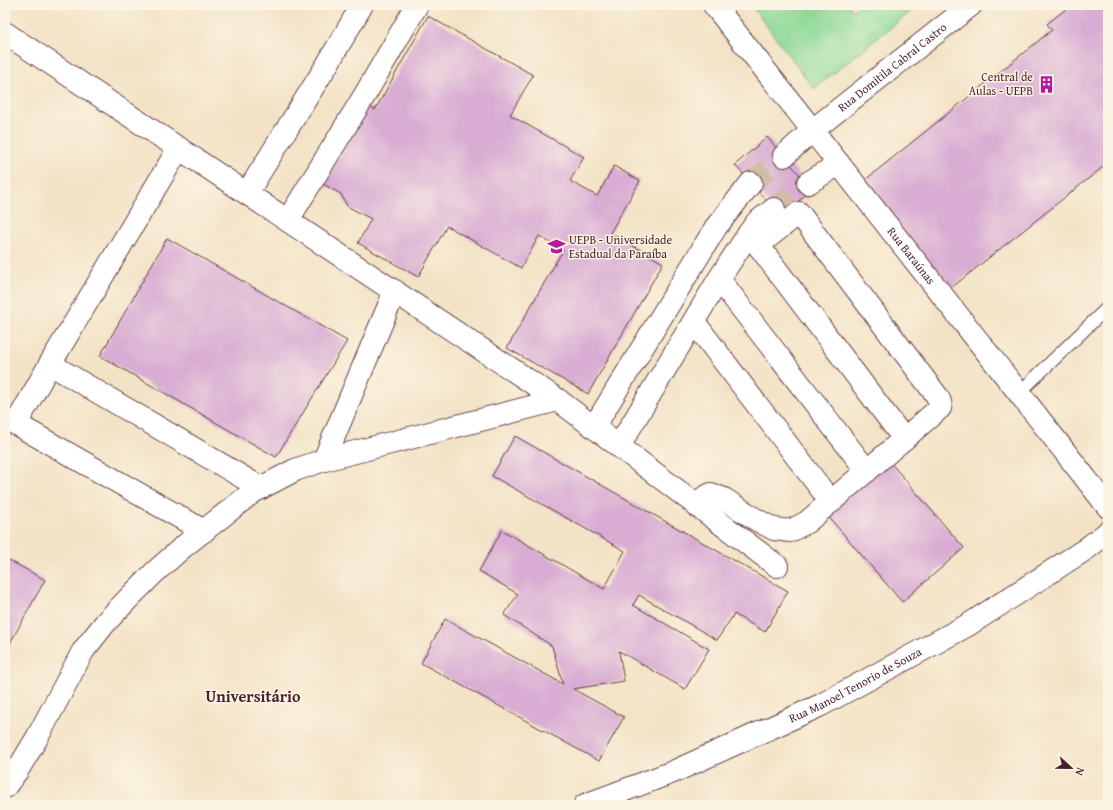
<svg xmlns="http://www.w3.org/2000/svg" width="1113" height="810" font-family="'Gentium Book Plus',serif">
	<rect width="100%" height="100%" fill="#fcf5e5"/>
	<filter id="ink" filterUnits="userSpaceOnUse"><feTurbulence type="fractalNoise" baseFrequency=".025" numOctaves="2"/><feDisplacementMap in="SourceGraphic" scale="8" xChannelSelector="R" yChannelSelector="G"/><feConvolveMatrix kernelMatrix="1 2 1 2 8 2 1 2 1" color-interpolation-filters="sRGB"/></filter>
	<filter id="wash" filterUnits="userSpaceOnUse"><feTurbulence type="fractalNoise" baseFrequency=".012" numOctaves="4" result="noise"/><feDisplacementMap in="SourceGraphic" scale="16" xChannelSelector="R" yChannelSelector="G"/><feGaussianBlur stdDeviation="0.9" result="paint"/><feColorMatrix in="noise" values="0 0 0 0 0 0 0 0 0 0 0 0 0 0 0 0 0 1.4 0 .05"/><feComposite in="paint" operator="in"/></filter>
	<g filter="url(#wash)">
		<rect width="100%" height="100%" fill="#f3e3c6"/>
		<polygon fill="#8dd997" stroke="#6c7c61" points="751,5 849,5 853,10 859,5 919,5 814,89"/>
		<g id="blocks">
			<g fill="#d9add3">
				<polygon points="1071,5 1108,5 1108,163 946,292 860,184 1052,30 1047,24"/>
				<polygon points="428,16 533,75 510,115 584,157 570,181 597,196 614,166 640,181 610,233 663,263 588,394 507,348 563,250 539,236 521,268 447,226 418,277 358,243 371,219 347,206 341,194 323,184 368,106 375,110"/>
				<polygon points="767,137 812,189 781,217 735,165"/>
				<polygon points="167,238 347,341 276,457 100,356"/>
				<polygon points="515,436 788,591 765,632 734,614 717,640 639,595 633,605 709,649 685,689 619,651 624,681 573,689 624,717 599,761 421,663 445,619 563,684 552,646 504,615 518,594 479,571 502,530 604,589 625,551 492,476"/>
				<polygon points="889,461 964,548 902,602 827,515"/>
				<polygon points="5,558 45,580 5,652"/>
			</g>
		</g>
	</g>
	<g filter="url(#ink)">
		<use href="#blocks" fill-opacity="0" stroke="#633c42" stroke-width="1"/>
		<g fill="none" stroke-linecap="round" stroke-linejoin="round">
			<g stroke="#d1bca7" stroke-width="22" stroke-dasharray="22 11" stroke-linecap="butt">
				<polyline points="751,183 784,156"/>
				<polyline points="774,209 808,183"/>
			</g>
			<defs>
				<polyline id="service" points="1019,393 1108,307"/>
				<g id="minor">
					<path id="s1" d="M714,5L1019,393L1108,507"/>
					<polyline points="5,33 558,400 777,566"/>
					<polyline points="179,148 50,364 261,488"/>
					<path id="s2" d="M784,156L813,130L971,5"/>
					<polyline points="808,183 839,164"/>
					<polyline points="247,193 327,65 362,5"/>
					<polyline points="288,220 363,98 417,5"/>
					<polyline points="749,233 904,439"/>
					<polyline points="719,279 867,471"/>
					<polyline points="694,322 831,502"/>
					<polyline points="50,364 16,424 204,531"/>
					<polyline points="594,427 716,227 751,183"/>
					<polyline points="619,446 719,279 749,233 757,222 774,209"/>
					<polyline points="324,460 395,291"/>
					<path d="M697,506L705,497L711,494L724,499L757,520L774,529L790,531L807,522L940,408C942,403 939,400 937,396L799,213L758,245"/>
					<polyline points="5,787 17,771 37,738 83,651 106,622 128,599 156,571 183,547 253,492 295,470 324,460 558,400"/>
					<path id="s3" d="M585,805L673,772L821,705L968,625L1086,549L1108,532"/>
				</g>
			</defs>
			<use href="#service" stroke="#633c42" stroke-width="14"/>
			<use href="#minor" stroke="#633c42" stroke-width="24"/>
			<use href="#service" stroke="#fff" stroke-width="12"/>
			<use href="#minor" stroke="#fff" stroke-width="22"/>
		</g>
	</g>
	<defs>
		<symbol id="building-bare" viewBox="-9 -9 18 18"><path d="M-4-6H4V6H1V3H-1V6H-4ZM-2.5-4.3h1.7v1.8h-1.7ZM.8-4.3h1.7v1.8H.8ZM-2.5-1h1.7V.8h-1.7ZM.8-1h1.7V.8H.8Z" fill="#b5179e" stroke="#fcf5e5" stroke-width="2.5" paint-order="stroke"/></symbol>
		<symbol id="university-bare" viewBox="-9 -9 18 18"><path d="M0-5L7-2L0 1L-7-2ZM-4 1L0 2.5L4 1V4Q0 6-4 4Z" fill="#b5179e" stroke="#fcf5e5" stroke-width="2.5" paint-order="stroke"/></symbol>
	</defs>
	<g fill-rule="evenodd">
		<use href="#building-bare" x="1034" y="72" width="25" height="25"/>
		<use href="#university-bare" x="544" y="234" width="25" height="25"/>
	</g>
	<g text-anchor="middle" stroke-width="3" stroke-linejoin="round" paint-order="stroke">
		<g font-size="12" fill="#4a1f2b" stroke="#fcf5e5">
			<text dy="4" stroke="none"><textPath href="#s2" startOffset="140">Rua Domitila Cabral Castro</textPath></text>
			<text dy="4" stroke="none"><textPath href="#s1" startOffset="319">Rua Baraúnas</textPath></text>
			<text dy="4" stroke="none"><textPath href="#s3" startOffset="296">Rua Manoel Tenorio de Souza</textPath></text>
		</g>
		<g font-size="12" fill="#4a1f2b" stroke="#fcf5e5" text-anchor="end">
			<text x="1033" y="81">Central de<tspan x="1033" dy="14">Aulas - UEPB</tspan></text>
			<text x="569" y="244" text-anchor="start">UEPB - Universidade<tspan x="569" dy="14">Estadual da Paraíba</tspan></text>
		</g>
		<g font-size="16" font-weight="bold" fill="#4a1f2b" stroke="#fcf5e5">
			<text x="253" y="702">Universitário</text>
		</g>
	</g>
	<rect width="1113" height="810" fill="none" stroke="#fcf5e5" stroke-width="20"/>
	<g transform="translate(1071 768) rotate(112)" stroke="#fcf5e5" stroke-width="3" paint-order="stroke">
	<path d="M0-3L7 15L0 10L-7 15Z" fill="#4a1f2b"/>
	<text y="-6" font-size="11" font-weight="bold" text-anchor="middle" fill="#4a1f2b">N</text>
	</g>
</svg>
